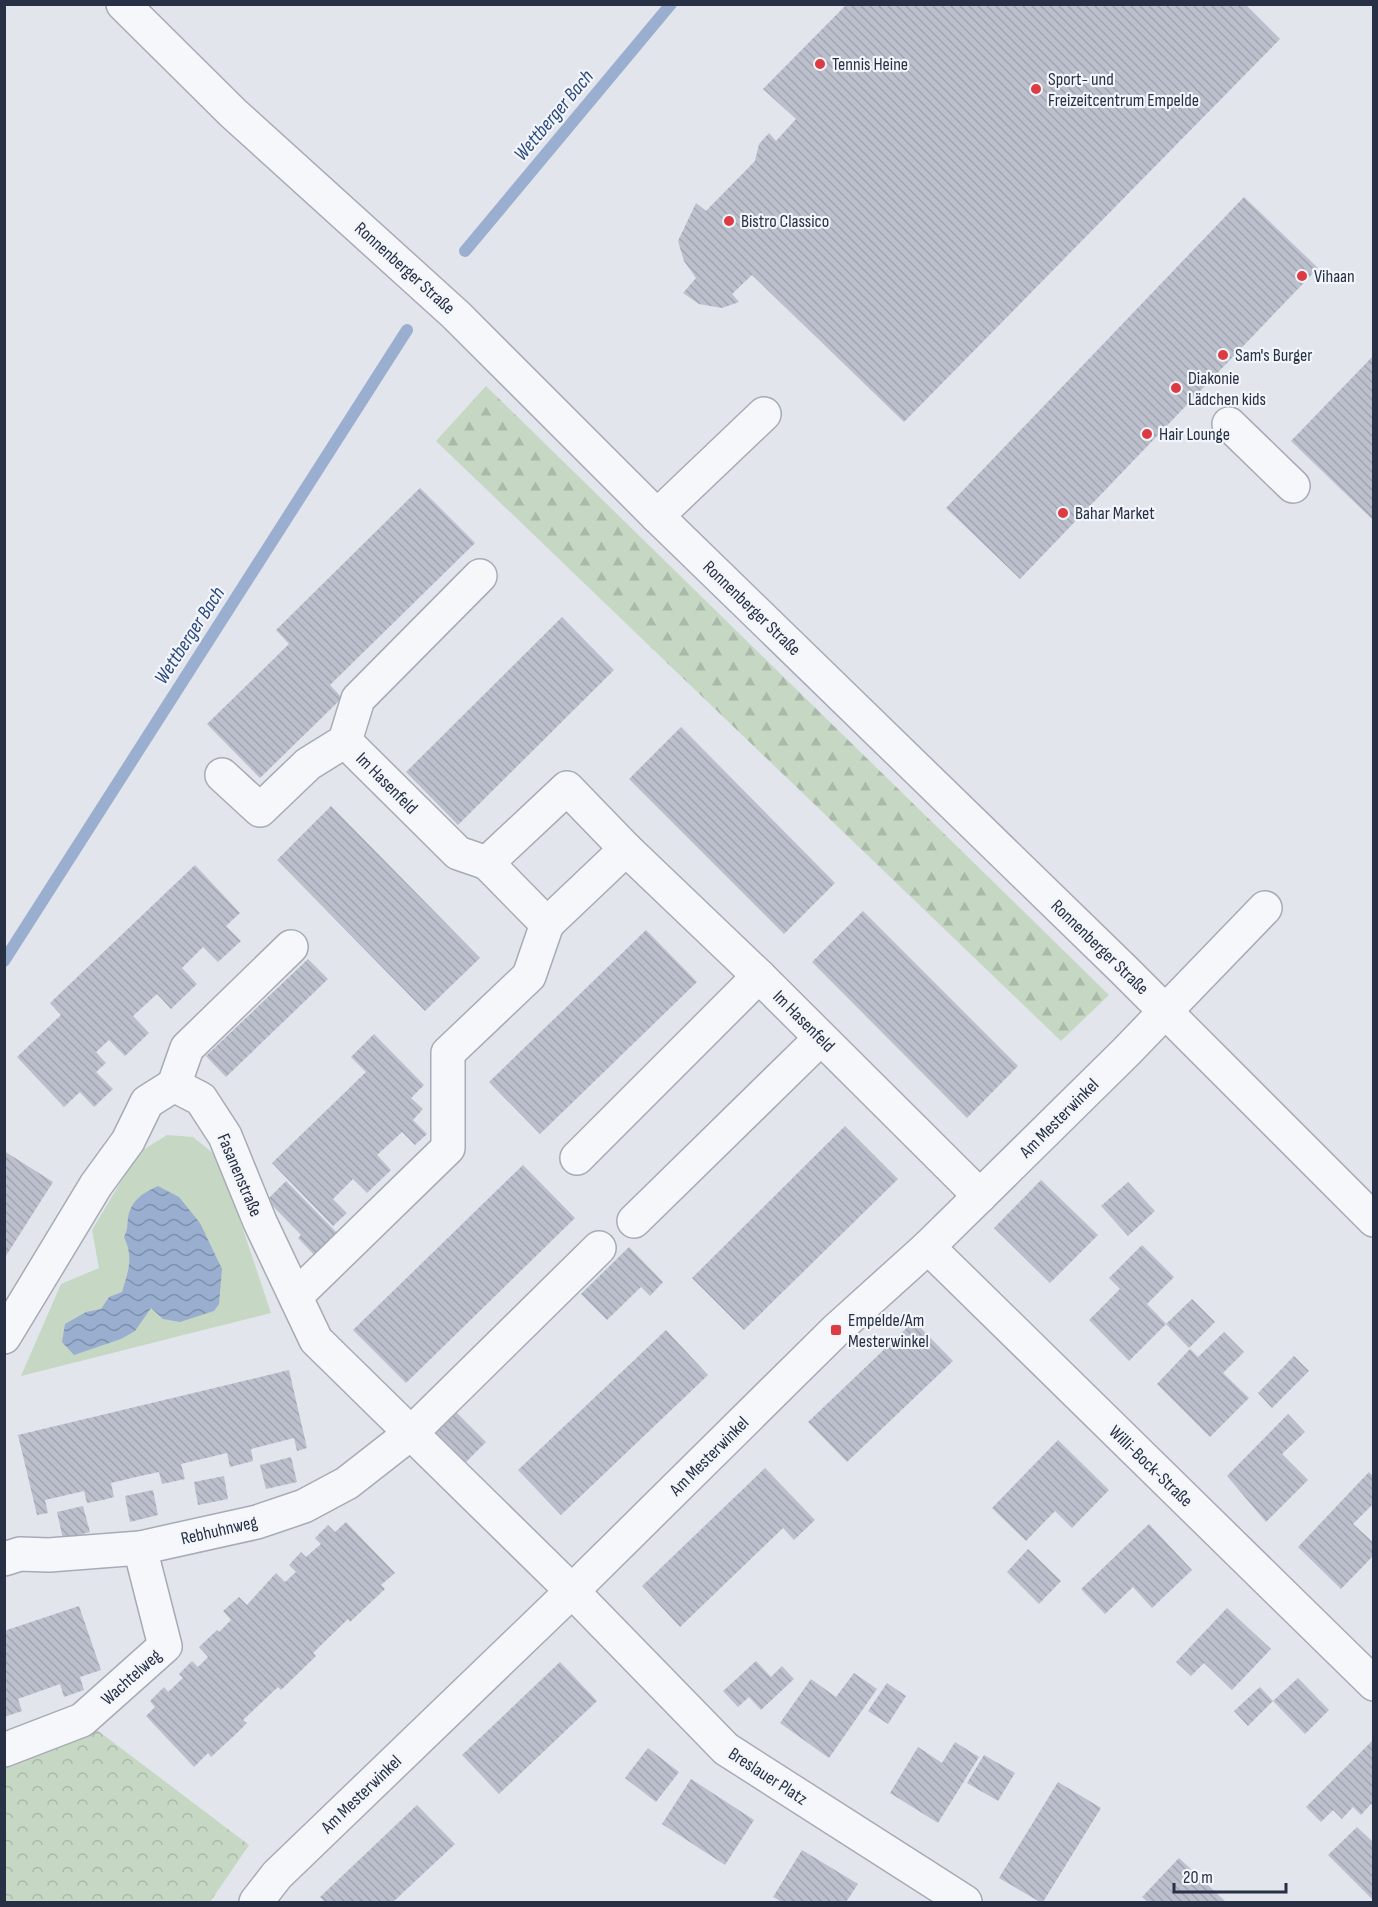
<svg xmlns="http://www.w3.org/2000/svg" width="1378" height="1907" font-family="'Sofia Sans Condensed',sans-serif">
	<defs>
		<pattern id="forest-firs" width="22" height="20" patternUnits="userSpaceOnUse" patternTransform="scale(1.5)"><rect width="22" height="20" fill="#c6d7c3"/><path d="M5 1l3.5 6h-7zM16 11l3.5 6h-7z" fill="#aab9a9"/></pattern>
		<pattern id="park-crowns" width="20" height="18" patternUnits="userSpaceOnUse" patternTransform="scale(1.5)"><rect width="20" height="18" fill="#c6d7c3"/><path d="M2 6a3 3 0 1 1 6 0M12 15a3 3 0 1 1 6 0" fill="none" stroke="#aab9a9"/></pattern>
		<pattern id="water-waves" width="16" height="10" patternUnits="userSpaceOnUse" patternTransform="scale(1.5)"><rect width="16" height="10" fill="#9aafd0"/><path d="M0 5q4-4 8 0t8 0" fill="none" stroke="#7e8fab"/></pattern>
		<pattern id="building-back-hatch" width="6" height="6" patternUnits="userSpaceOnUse" patternTransform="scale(1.5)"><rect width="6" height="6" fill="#bcc0cd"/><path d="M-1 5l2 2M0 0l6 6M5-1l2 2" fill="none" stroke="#a2a5b1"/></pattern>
	</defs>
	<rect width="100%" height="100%" fill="#e2e5ec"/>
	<polygon fill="#c6d7c3" points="167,1135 193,1137 219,1158 271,1313 21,1376 61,1284 99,1268 92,1230 138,1153"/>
	<polygon fill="url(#forest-firs)" points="486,386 1109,995 1061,1041 436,441"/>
	<polygon fill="url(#park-crowns)" points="97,1730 249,1845 210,1902 5,1902 4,1763"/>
	<path fill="url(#water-waves)" d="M158,1186L179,1197L200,1223L222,1269L219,1304L214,1311L180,1322L163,1319L151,1308L135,1331L121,1339L74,1355L62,1342L65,1324L86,1312L101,1309L109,1297L122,1292C128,1272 134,1257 124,1237C128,1230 127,1225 128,1218C131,1200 143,1193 158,1186Z"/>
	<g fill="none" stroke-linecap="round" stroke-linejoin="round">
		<g stroke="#9aafd0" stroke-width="12">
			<polyline points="465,251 671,4"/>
			<polyline points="4,961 407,330"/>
		</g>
	</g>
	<g fill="url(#building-back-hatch)">
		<polygon points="847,4 1245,4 1280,39 904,422 752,275 732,294 739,302 722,308 699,304 683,293 696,278 684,261 678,241 696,203 706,211 755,161 759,144 769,133 776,141 796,119 763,89"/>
		<polygon points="1244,197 1318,268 1020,579 946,508"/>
		<polygon points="1374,355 1374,521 1291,441"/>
		<polygon points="420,488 475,543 330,685 342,698 260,778 207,724 289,644 276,630"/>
		<polygon points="562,617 614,670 458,825 406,772"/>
		<polygon points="681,727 835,883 784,934 629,779"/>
		<polygon points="331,806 480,958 425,1011 277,860"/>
		<polygon points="195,865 240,913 226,926 241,941 218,962 203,947 182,968 197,984 171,1009 157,994 133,1016 149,1033 125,1056 109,1040 96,1052 106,1063 96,1072 113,1089 94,1107 80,1092 64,1107 17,1057 61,1015 50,1003"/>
		<polygon points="863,911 1018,1066 967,1118 812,962"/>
		<polygon points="646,930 697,982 540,1134 489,1082"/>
		<polygon points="308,959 328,979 226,1077 206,1056"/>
		<polygon points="374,1034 424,1085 411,1098 423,1109 413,1120 427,1134 415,1145 402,1132 389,1144 377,1155 391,1170 367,1193 353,1179 333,1199 347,1213 333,1226 272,1163 366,1072 351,1057"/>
		<polygon points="845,1126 898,1179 744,1330 692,1278"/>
		<polygon points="4,1151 53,1182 4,1259"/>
		<polygon points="523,1165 575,1218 406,1383 353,1330"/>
		<polygon points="1041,1180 1098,1235 1050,1283 994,1228"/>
		<polygon points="286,1181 343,1239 320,1261 298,1238 301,1235 267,1200"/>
		<polygon points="1128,1182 1155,1211 1128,1236 1101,1206"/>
		<polygon points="1142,1245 1174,1277 1147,1304 1166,1324 1129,1361 1089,1320 1120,1289 1109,1278"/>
		<polygon points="629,1247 663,1282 650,1296 641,1287 607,1320 581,1294"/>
		<polygon points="1192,1299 1215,1322 1189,1348 1166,1324"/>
		<polygon points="914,1321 953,1361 847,1462 808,1422"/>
		<polygon points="666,1330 708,1375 561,1515 518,1470"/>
		<polygon points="1224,1332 1244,1352 1223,1373 1249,1398 1210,1437 1157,1384 1190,1349 1198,1357"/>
		<polygon points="1294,1356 1309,1371 1272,1408 1258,1393"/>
		<polygon points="289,1370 307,1448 297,1451 294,1438 251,1449 253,1461 230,1467 227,1453 181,1464 185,1479 162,1484 159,1472 136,1477 111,1483 114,1497 103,1500 87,1503 84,1491 45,1500 48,1513 37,1515 18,1435"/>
		<polygon points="452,1408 486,1442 464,1464 431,1430"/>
		<polygon points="1288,1414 1305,1432 1282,1454 1308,1480 1266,1522 1227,1476"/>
		<polygon points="1058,1440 1109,1490 1072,1528 1055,1511 1026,1541 992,1508"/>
		<polygon points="291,1457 297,1482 266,1489 260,1465"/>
		<polygon points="765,1468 815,1520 794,1540 783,1528 680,1627 642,1586"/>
		<polygon points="1369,1472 1374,1477 1374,1503 1353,1524 1374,1543 1374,1555 1341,1589 1298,1547"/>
		<polygon points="224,1476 228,1499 198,1505 194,1482"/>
		<polygon points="153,1490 158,1515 130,1522 125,1496"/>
		<polygon points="83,1506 90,1532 63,1539 57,1512"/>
		<polygon points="346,1522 395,1573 381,1585 385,1589 350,1622 348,1619 313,1653 316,1656 281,1690 278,1687 261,1703 243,1720 247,1723 237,1733 211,1757 208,1753 194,1767 146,1716 155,1707 150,1701 164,1687 168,1692 183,1678 179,1674 192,1661 198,1667 208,1657 199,1647 217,1630 219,1632 231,1620 223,1611 239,1597 247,1605 276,1573 285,1582 296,1572 289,1565 301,1552 306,1557 321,1544 315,1538 328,1525 335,1532"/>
		<polygon points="1149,1524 1192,1570 1152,1608 1133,1587 1105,1614 1081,1589"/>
		<polygon points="1028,1549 1061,1581 1039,1604 1007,1572"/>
		<polygon points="79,1606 101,1670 80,1677 84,1690 64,1697 60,1684 18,1699 22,1711 4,1717 4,1631"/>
		<polygon points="1227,1608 1271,1649 1232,1690 1204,1663 1191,1676 1176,1662"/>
		<polygon points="756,1661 771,1677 782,1666 794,1679 761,1710 749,1697 738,1707 723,1691"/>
		<polygon points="560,1662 597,1701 499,1794 462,1755"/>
		<polygon points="854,1673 877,1689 829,1758 780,1723 811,1679 836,1697"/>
		<polygon points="1298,1678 1329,1710 1305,1734 1273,1701"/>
		<polygon points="887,1683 906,1696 888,1724 868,1711"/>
		<polygon points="1260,1687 1273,1701 1248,1726 1234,1711"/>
		<polygon points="1374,1739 1374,1807 1371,1804 1361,1815 1353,1807 1342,1819 1333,1810 1321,1822 1306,1807"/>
		<polygon points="955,1742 979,1757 938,1823 890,1793 918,1747 942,1763"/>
		<polygon points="648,1748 679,1772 656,1802 625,1778"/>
		<polygon points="984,1755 1015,1773 998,1801 967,1783"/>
		<polygon points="691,1779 754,1820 725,1865 662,1824"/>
		<polygon points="1058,1782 1101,1808 1043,1902 1040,1902 999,1878"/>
		<polygon points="417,1805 455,1844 393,1902 325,1902 320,1897"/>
		<polygon points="1357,1827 1374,1843 1374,1901 1328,1855"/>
		<polygon points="802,1850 858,1884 846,1902 782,1902 773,1897"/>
		<polygon points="1179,1858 1226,1902 1148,1902 1142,1897"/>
	</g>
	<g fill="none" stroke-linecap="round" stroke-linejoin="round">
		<defs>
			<g id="minor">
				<polyline points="123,4 233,113 456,315 657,516 1124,970 1374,1220"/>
				<polyline points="1229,424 1293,486"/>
				<polyline points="657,516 764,414"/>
				<polyline points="345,741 458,853 487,863"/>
				<polyline points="222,775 260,810 308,764 345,741 358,699 480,576"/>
				<polyline points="547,924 626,849"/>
				<polyline points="174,1085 187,1048 291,947"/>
				<polyline points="577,1158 759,976"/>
				<polyline points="634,1221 821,1038"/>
				<polyline points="928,1247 1374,1684"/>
				<polyline points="296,1296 448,1148 448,1053 529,976 547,924 487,863 567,788 626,849 759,976 980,1196"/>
				<polyline points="4,1337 96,1185 128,1141 147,1102 174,1085 201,1099 225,1136 260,1222 316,1340 572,1591 726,1749 965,1902"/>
				<polyline points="4,1559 20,1554 49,1555 140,1548 257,1522 304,1506 347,1483 411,1433 599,1248"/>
				<polyline points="4,1750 82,1720 165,1646 140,1548"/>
				<polyline points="256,1902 277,1875 572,1591 836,1330 928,1247 1126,1052 1265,908"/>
			</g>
		</defs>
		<use href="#minor" stroke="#a6abb7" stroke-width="36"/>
		<use href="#minor" stroke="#f6f7fa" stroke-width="33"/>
	</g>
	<g fill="#dd3b44" stroke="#f2f5f9" stroke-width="2">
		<circle cx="820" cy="64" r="6"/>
		<circle cx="1036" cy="89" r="6"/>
		<circle cx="729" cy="221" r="6"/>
		<circle cx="1302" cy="276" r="6"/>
		<circle cx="1223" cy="355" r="6"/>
		<circle cx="1176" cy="388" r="6"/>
		<circle cx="1147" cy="434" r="6"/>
		<circle cx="1063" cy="513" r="6"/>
		<rect x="830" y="1324" width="12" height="12" rx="3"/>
	</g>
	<g text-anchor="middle" stroke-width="4.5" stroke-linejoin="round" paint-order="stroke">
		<g font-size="18" fill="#283046" stroke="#f2f5f9" text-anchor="start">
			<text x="832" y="70">Tennis Heine</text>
			<text x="1048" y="85">Sport- und<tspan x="1048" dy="21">Freizeitcentrum Empelde</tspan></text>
			<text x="741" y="227">Bistro Classico</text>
			<text x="1314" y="282">Vihaan</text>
			<text x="1235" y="361">Sam's Burger</text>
			<text x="1188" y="384">Diakonie<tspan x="1188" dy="21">Lädchen kids</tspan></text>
			<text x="1159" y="440">Hair Lounge</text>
			<text x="1075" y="519">Bahar Market</text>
			<text x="848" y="1326">Empelde/Am<tspan x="848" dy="21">Mesterwinkel</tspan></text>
		</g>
		<g font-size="18" fill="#283046" stroke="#f2f5f9">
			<text transform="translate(405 268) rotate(42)" y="6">Ronnenberger Straße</text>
			<text transform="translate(752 608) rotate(44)" y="6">Ronnenberger Straße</text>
			<text transform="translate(387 783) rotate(45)" y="6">Im Hasenfeld</text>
			<text transform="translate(1100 947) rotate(44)" y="6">Ronnenberger Straße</text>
			<text transform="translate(804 1021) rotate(45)" y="6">Im Hasenfeld</text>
			<text transform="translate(1059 1118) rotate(-45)" y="6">Am Mesterwinkel</text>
			<text transform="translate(240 1175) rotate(67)" y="6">Fasanenstraße</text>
			<text transform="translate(709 1456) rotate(-45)" y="6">Am Mesterwinkel</text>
			<text transform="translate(1151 1466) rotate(44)" y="6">Willi-Bock-Straße</text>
			<text transform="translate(219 1530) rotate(-13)" y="6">Rebhuhnweg</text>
			<text transform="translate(131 1677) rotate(-42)" y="6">Wachtelweg</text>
			<text transform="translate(768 1776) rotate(33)" y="6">Breslauer Platz</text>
			<text transform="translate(361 1794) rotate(-44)" y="6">Am Mesterwinkel</text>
		</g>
		<g font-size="20" font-style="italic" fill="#2d4a7f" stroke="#f2f5f9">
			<text transform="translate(553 115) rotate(-50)" y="7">Wettberger Bach</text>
			<text transform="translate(189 635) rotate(-57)" y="7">Wettberger Bach</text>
		</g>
	</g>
	<rect width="1378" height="1907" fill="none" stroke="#283046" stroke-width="12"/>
	<path d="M1174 1883v9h112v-9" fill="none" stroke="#283046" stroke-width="3"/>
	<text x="1183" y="1883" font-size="18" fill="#283046" stroke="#f2f5f9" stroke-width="4.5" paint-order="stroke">20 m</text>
</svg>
